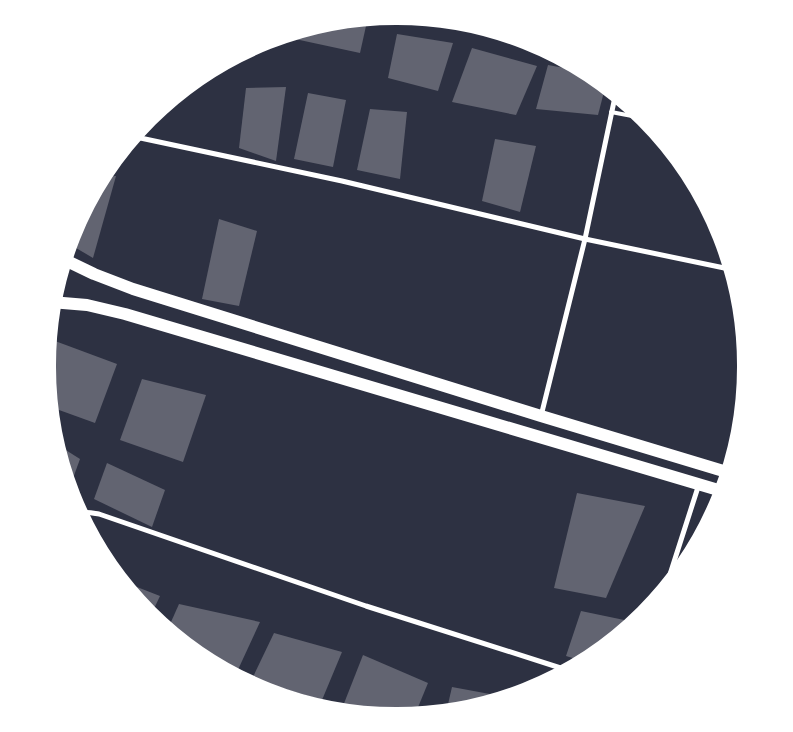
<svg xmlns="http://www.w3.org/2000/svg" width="793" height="732" font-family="'Golos Text',sans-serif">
	<rect width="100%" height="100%" fill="#2d3142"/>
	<g fill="#626471">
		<polygon points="368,17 360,53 295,39 297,30 328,20"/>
		<polygon points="397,34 453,43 438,91 388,78"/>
		<polygon points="472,48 537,66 516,115 452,102"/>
		<polygon points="548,65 592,73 606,84 598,115 536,109"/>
		<polygon points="286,87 276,161 239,148 246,88"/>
		<polygon points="308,93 346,100 333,167 294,159"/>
		<polygon points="370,109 407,112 400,179 357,170"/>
		<polygon points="495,139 536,146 520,212 482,201"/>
		<polygon points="116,176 93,258 71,245 72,230 100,177"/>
		<polygon points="219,219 257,231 239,306 202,299"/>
		<polygon points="47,338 117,364 95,423 48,406 44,366"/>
		<polygon points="142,379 206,395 183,462 120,440"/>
		<polygon points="53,442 80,459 68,492"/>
		<polygon points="107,463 165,490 152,527 94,499"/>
		<polygon points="577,493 645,506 606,598 554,588"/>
		<polygon points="119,580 160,596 150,617 147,615"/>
		<polygon points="179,604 260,622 236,674 201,659 167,631"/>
		<polygon points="581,611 629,621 626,631 592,659 586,662 566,656"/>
		<polygon points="274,633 342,652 322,700 252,679"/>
		<polygon points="363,655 428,683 414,717 396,718 364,715 343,706"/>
		<polygon points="452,687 506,697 505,699 465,712 446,713"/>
	</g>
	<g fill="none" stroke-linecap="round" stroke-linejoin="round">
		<polyline stroke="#fff" stroke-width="4" points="611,112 648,119"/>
		<g stroke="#fff" stroke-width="5">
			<polyline points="131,136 342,181 585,239 734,270"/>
			<polyline points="541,416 585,239 616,92"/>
			<path d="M78,514C85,511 92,513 99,514L366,606L570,671"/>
			<polyline points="664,593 699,484"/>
		</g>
		<g stroke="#fff" stroke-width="12">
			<polyline points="63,259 94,274 133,289 541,416 730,473"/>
			<polyline points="51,298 57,288 60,271 60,269"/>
			<polyline points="51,302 87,305 125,314 725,492"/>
		</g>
	</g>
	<path d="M0 0H793V732H0ZM396 22H397A343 343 0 0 1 740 365V367A343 343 0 0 1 397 710H396A343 343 0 0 1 53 367V365A343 343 0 0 1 396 22Z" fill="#fff" fill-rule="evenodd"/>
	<path fill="none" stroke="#fff" stroke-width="6" d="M396 22H397A343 343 0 0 1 740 365V367A343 343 0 0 1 397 710H396A343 343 0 0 1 53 367V365A343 343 0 0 1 396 22Z"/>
</svg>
